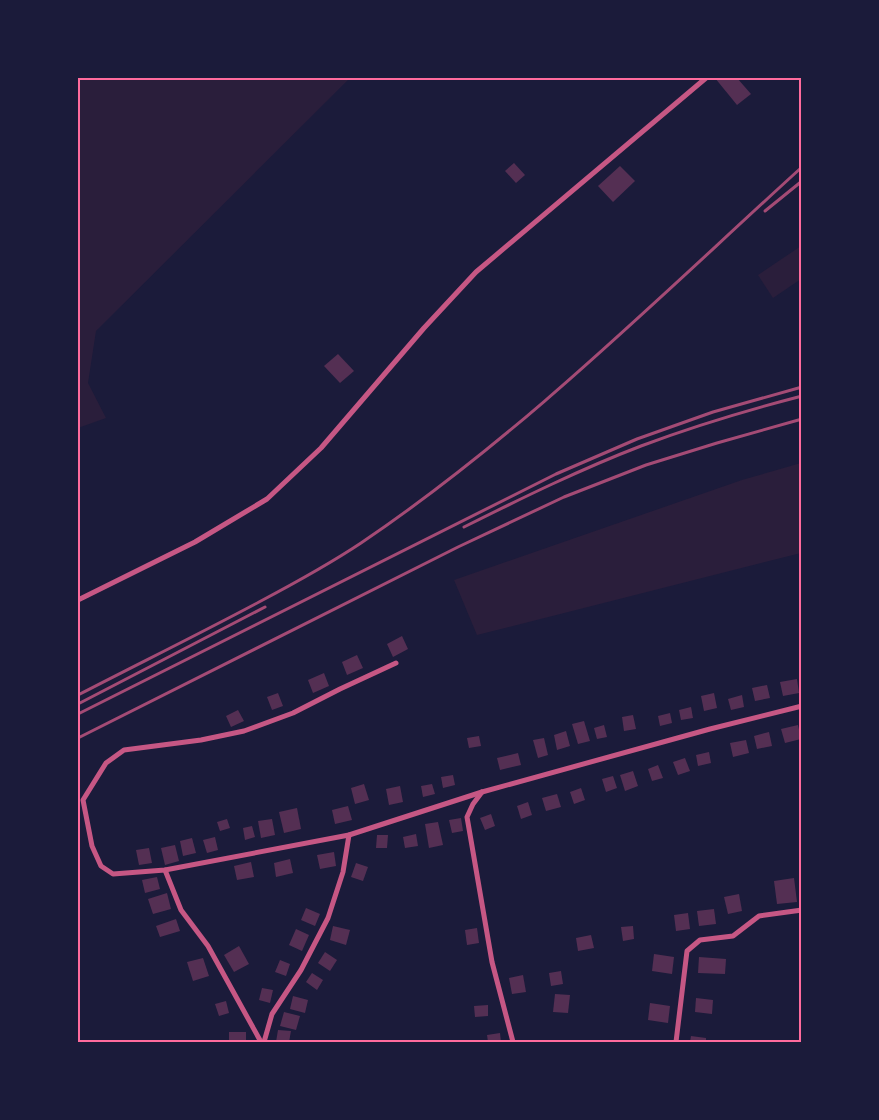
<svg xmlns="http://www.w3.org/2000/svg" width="879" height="1120" font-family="Georgia,serif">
	<rect width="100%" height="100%" fill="#1b1b3a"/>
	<g fill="#2a1e3b">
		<polygon points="78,78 350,78 96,331 88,383 106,418 78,428"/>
		<polygon points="801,246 801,279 773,298 758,275"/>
		<polygon points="801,463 801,553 477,635 454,580 742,480"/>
	</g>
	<g fill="#542f53">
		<polygon points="715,78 737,78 751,94 737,105"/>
		<polygon points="514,163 525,175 516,183 505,171"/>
		<polygon points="620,166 635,181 613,202 598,186"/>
		<polygon points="338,354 354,371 340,383 324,366"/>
		<polygon points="402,636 408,649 393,657 387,644"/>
		<polygon points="357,655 363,668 347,675 342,662"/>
		<polygon points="324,673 329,686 313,693 308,680"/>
		<polygon points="797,679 799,693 783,696 780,682"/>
		<polygon points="767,685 770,698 755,701 752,688"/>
		<polygon points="278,693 283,706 272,710 267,697"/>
		<polygon points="714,693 717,708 704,711 701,696"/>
		<polygon points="742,695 744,707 731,710 728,699"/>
		<polygon points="691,707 693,718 681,720 679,710"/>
		<polygon points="238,710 244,721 231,727 226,716"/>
		<polygon points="670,713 672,723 660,726 658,716"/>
		<polygon points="633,715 636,729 624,731 622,717"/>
		<polygon points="584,721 590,741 578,744 572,724"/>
		<polygon points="604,725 607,737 597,739 594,728"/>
		<polygon points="798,725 801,739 785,743 781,729"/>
		<polygon points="566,731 570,746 557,750 554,735"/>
		<polygon points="769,732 772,746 757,749 754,736"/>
		<polygon points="479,736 481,746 469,748 467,738"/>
		<polygon points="544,738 548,755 538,758 533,740"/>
		<polygon points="746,740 749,753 733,757 730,743"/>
		<polygon points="709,752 711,763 698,766 696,755"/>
		<polygon points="518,753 521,765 500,770 497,758"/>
		<polygon points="685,758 690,771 678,775 673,762"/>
		<polygon points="658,765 663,778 652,781 648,769"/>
		<polygon points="633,771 638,786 625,791 620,775"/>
		<polygon points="453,775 455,785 443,788 441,777"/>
		<polygon points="613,776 617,788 606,792 602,779"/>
		<polygon points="364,784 369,800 355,804 351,788"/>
		<polygon points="432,784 435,794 423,797 421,786"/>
		<polygon points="400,786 403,802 389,805 386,789"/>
		<polygon points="581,788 585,800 574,804 570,792"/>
		<polygon points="557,794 561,807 546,811 542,798"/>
		<polygon points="528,802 532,815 521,819 517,806"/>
		<polygon points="348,806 352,820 335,824 332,810"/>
		<polygon points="297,808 301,829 284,833 279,812"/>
		<polygon points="491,814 495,826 485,830 480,818"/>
		<polygon points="461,818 463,831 452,833 449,820"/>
		<polygon points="227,819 230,828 220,831 217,822"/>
		<polygon points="272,819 275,835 261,838 258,821"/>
		<polygon points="438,822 443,845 429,848 425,824"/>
		<polygon points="252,826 255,837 245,840 243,828"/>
		<polygon points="416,834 418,846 405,848 403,837"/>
		<polygon points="377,835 388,835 387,848 376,848"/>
		<polygon points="215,837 218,850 207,853 203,840"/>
		<polygon points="192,838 196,853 183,856 180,841"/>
		<polygon points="175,845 179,861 165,865 161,848"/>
		<polygon points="149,848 152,863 139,865 136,850"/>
		<polygon points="334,852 336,866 320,869 317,855"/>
		<polygon points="290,859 293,873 276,877 274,863"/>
		<polygon points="251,862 254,877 237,880 234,866"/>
		<polygon points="356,863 368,867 363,881 351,877"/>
		<polygon points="157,877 160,889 145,893 142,880"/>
		<polygon points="794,878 797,902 777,904 774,881"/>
		<polygon points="167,893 171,909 153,914 148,899"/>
		<polygon points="739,894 742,911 728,914 724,897"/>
		<polygon points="306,908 320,914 315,926 301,920"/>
		<polygon points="714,909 716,924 699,926 697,911"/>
		<polygon points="688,913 690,929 676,931 674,915"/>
		<polygon points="176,919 180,931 160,937 156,926"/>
		<polygon points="333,926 350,930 346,945 330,940"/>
		<polygon points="633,926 634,939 623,941 621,927"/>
		<polygon points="477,928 479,943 467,945 465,930"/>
		<polygon points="296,929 309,935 302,951 289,945"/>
		<polygon points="591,935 594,948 578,951 576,938"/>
		<polygon points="239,946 249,964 234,972 224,955"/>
		<polygon points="325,952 337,960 330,971 318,963"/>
		<polygon points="654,954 674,957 672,974 652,971"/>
		<polygon points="699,957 726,959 725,974 698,973"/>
		<polygon points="203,958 209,976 193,981 187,962"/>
		<polygon points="280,960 290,964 286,976 275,972"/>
		<polygon points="561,971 563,984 551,986 549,973"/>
		<polygon points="312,973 323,980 317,990 306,982"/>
		<polygon points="523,975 526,992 512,994 509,978"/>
		<polygon points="262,988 273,990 270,1003 259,1000"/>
		<polygon points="555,994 570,995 568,1013 553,1012"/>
		<polygon points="293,996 308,1000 305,1013 290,1009"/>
		<polygon points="696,998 713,1000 712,1014 695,1012"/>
		<polygon points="226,1001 229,1013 219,1016 215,1004"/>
		<polygon points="650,1003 670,1006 668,1023 648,1020"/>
		<polygon points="488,1005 488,1016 475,1017 474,1006"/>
		<polygon points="284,1012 300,1016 296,1030 280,1026"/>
		<polygon points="278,1030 291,1031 289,1042 276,1042"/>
		<rect x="229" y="1032" width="17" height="10"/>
		<polygon points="500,1033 501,1042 488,1042 487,1035"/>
		<polygon points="691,1036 706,1038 706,1042 690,1042"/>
	</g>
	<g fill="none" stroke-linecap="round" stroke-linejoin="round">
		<g stroke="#c65784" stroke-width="5">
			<polyline points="78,600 195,542 267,499 321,448 424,328 476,272 706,78"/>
			<polyline points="396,663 340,689 293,713 244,731 201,740 124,750 106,763 83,800 92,846 101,866 113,874 165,870 349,835 482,792 710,729 802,706"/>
			<polyline points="482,792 473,804 467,817 492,962 513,1042"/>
			<polyline points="165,870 181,910 208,946 261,1042"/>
			<polyline points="264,1042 272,1014 301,970 328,918 343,872 349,835"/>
			<polyline points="676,1042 687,951 700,940 733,936 759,916 802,910"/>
		</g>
		<g stroke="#a44b75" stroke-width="3">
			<polyline points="765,211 802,181"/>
			<path d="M464,527C522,498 581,469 641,446C694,426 748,410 802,396"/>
			<path d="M78,695C138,664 199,634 259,602C293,584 328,565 361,543C521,435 659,297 802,167"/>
			<polyline points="78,704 265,607"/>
			<polyline points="78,714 556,474 637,439 713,412 802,387"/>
			<polyline points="78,738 458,547 564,497 646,465 717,443 802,419"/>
		</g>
	</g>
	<rect width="879" height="1120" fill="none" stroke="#1b1b3a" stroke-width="158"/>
	<rect x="79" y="79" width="721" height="962" fill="none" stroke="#ff6b9d" stroke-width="2"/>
</svg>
